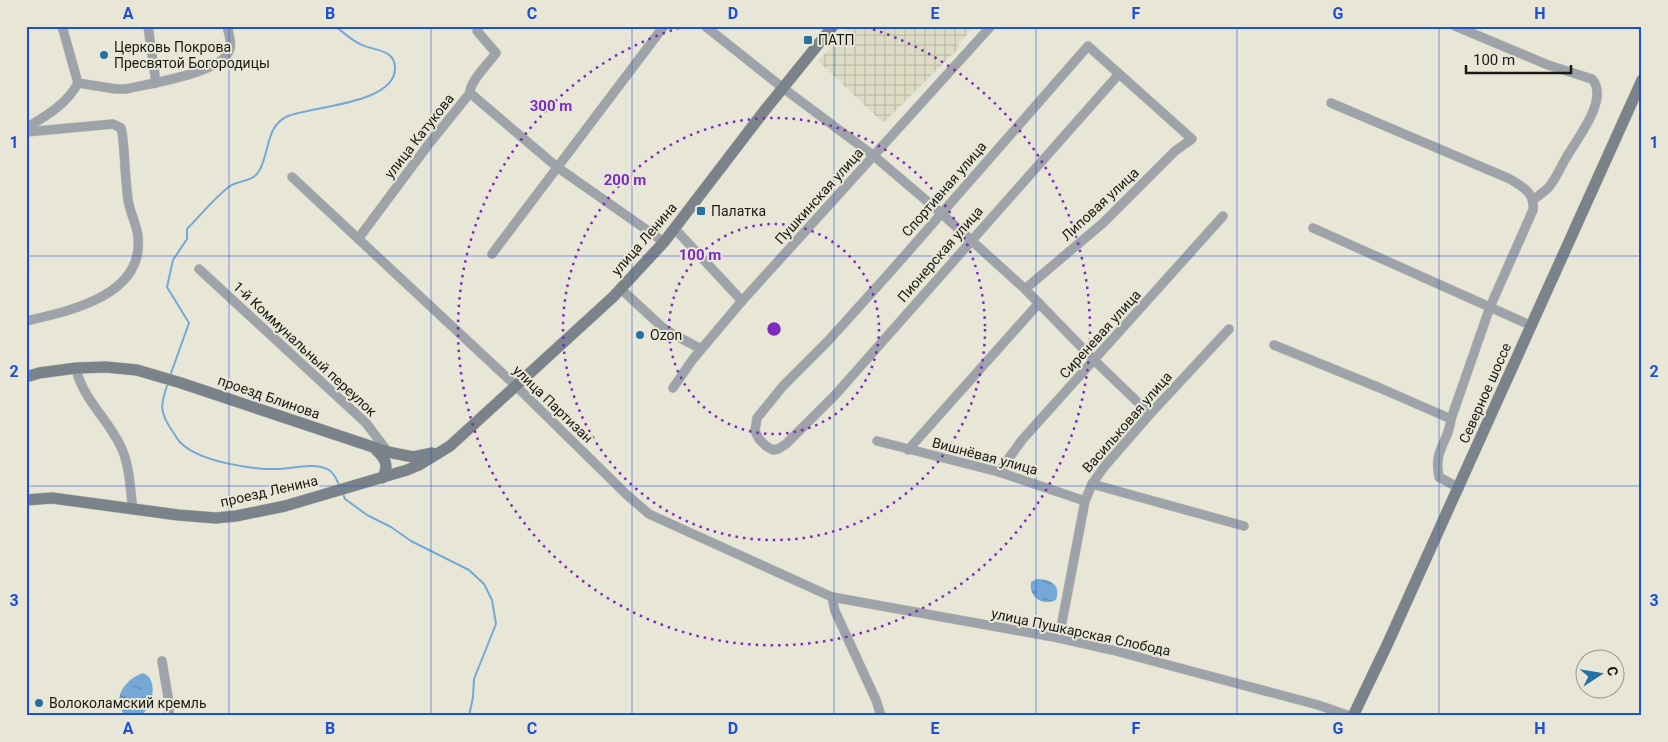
<svg xmlns="http://www.w3.org/2000/svg" width="1668" height="742" font-family="Roboto,sans-serif">
	<defs>
		<pattern id="industrial-grid" width="8" height="8" patternUnits="userSpaceOnUse" patternTransform="scale(1.25)"><rect width="8" height="8" fill="#dddcc5"/><path d="M0 4h8M4 0v8" fill="none" stroke="#bdbca8"/></pattern>
		<pattern id="water-ripples" width="26" height="14" patternUnits="userSpaceOnUse" patternTransform="scale(1.25)"><rect width="26" height="14" fill="#73a9d4"/><path d="M2 4q2-2 4 0t4 0M15 11q2-2 4 0t4 0" fill="none" stroke="#5e89ab"/></pattern>
	</defs>
	<rect width="100%" height="100%" fill="#e8e7d7"/>
	<polygon fill="url(#industrial-grid)" points="851,26 974,26 958,45 960,47 883,123 818,61"/>
	<g fill="url(#water-ripples)">
		<path d="M1037,579C1051,579 1061,585 1056,600C1042,606 1029,598 1031,582Z"/>
		<path d="M143,673C157,678 154,700 146,710C145,712 142,714 140,715L124,714C111,697 126,679 143,673Z"/>
	</g>
	<g fill="none" stroke-linecap="round" stroke-linejoin="round">
		<g stroke="#73a9d4" stroke-width="2">
			<path d="M170,376L189,323L167,287L173,260L187,239V229C199,217 216,196 230,186C239,180 253,182 259,171C270,153 265,126 288,116C312,106 397,104 395,67C394,48 372,51 360,44C351,40 343,32 335,26"/>
			<path d="M168,383C160,405 159,412 173,432C176,436 178,441 182,444C201,462 254,470 280,469C294,468 316,462 329,470C334,473 337,480 339,485"/>
			<polyline points="343,494 345,499 367,515 391,527 411,541 469,570 484,584 492,600 496,624 474,679 473,697 469,716"/>
		</g>
		<defs>
			<g id="street">
				<polyline points="62,26 78,83"/>
				<polyline points="148,26 156,83"/>
				<polyline points="705,26 783,88 874,156 941,213 1025,289 1095,361 1150,414"/>
				<path d="M1455,26L1548,65L1592,79C1610,99 1576,140 1566,158C1560,168 1556,179 1548,188C1544,192 1538,196 1533,200"/>
				<path d="M78,83L116,89H126C148,84 218,73 228,53C233,45 229,35 227,26"/>
				<polyline points="470,93 557,167 664,242"/>
				<path d="M1331,103L1510,179C1523,187 1535,193 1533,210L1490,307L1451,419C1449,442 1433,449 1439,477L1459,488"/>
				<path d="M26,128C46,116 67,104 78,83"/>
				<path d="M26,132L113,124L121,128C123,135 123,143 124,151C125,167 126,184 128,200C130,213 137,225 138,237C144,296 69,311 26,321"/>
				<polyline points="292,177 516,386 627,495 649,514 832,597 1059,638 1112,650 1318,705 1350,716"/>
				<polyline points="1313,228 1532,326"/>
				<polyline points="675,229 742,301"/>
				<path d="M358,239L428,145L470,93C469,82 489,63 496,53L477,31L479,26"/>
				<polyline points="492,254 664,26"/>
				<polyline points="199,269 366,423 388,452"/>
				<polyline points="621,289 662,327 673,334 701,349"/>
				<polyline points="1025,289 1103,223 1175,151 1192,139 1088,46 892,270 829,340 783,386 757,418 755,431 759,439 766,446 773,450 778,449 786,444 836,394 1119,74"/>
				<polyline points="1274,345 1380,388 1451,419"/>
				<path d="M76,368C82,398 107,418 120,445C130,464 130,489 133,510"/>
				<polyline points="673,388 693,359 742,301 991,26"/>
				<polyline points="877,441 999,472 1085,501"/>
				<polyline points="908,450 1039,303"/>
				<polyline points="999,472 1022,440 1223,216"/>
				<polyline points="1092,484 1244,526"/>
				<polyline points="832,597 835,611 876,700 881,716"/>
				<polyline points="1059,638 1085,501 1092,484 1104,467 1150,414 1229,329"/>
				<polyline points="162,661 169,703 169,716"/>
			</g>
			<g id="secondary">
				<polyline points="26,377 39,373 76,368 106,367 137,370 181,383 388,452 413,457 432,453"/>
				<path d="M376,450C385,458 390,466 382,478"/>
				<polyline points="26,500 52,498 178,515 216,518 236,516 285,506 407,470 419,465 450,446 613,297 664,242 765,110 833,26"/>
				<polyline points="1353,716 1387,645 1642,80"/>
			</g>
		</defs>
		<use href="#street" stroke="#c3c2b4" stroke-width="10"/>
		<use href="#secondary" stroke="#c3c2b4" stroke-width="12"/>
		<use href="#street" stroke="#9da3a8" stroke-width="9"/>
		<use href="#secondary" stroke="#7b838a" stroke-width="11"/>
	</g>
	<path fill="none" stroke="#1d4ed8" stroke-width="1" stroke-opacity="0.55" d="M229,26V716M431,26V716M632,26V716M834,26V716M1036,26V716M1237,26V716M1439,26V716M26,256H1642M26,486H1642"/>
	<g fill="none" stroke="#7b2cbf" stroke-width="2.5" stroke-dasharray="2.5 5">
		<circle cx="774" cy="329" r="105"/>
		<circle cx="774" cy="329" r="211"/>
		<path d="M866 27A316 316 0 1 1 682 27"/>
	</g>
	<g fill="#2671a4" stroke="#e8e7d7" stroke-width="2">
		<rect x="803" y="35" width="10" height="10" rx="2.5"/>
		<circle cx="104" cy="55" r="5"/>
		<rect x="696" y="206" width="10" height="10" rx="2.5"/>
		<circle cx="640" cy="335" r="5"/>
		<circle cx="39" cy="703" r="5"/>
	</g>
	<g text-anchor="middle" stroke-width="4" stroke-linejoin="round" paint-order="stroke">
		<g font-size="14" fill="#1a1a14" stroke="#e8e7d7" text-anchor="start">
			<text x="818" y="45">ПАТП</text>
			<text x="114" y="52">Церковь Покрова<tspan x="114" dy="16">Пресвятой Богородицы</tspan></text>
			<text x="711" y="216">Палатка</text>
			<text x="650" y="340">Ozon</text>
			<text x="49" y="708">Волоколамский кремль</text>
		</g>
		<g font-size="14" fill="#1a1a14" stroke="#e8e7d7">
			<text transform="translate(419 136) rotate(-52)" y="5">улица Катукова</text>
			<text transform="translate(944 189) rotate(-49)" y="5">Спортивная улица</text>
			<text transform="translate(819 196) rotate(-48)" y="5">Пушкинская улица</text>
			<text transform="translate(1100 204) rotate(-43)" y="5">Липовая улица</text>
			<text transform="translate(644 239) rotate(-49)" y="5">улица Ленина</text>
			<text transform="translate(940 254) rotate(-49)" y="5">Пионерская улица</text>
			<text transform="translate(1100 334) rotate(-48)" y="5">Сиреневая улица</text>
			<text transform="translate(305 349) rotate(43)" y="5">1-й Коммунальный переулок</text>
			<text transform="translate(1485 393) rotate(-66)" y="5">Северное шоссе</text>
			<text transform="translate(269 397) rotate(19)" y="5">проезд Блинова</text>
			<text transform="translate(553 404) rotate(44)" y="5">улица Партизан</text>
			<text transform="translate(1127 422) rotate(-49)" y="5">Васильковая улица</text>
			<text transform="translate(985 456) rotate(15)" y="5">Вишнёвая улица</text>
			<text transform="translate(269 491) rotate(-13)" y="5">проезд Ленина</text>
			<text transform="translate(1081 632) rotate(12)" y="5">улица Пушкарская Слобода</text>
		</g>
	</g>
	<circle cx="774" cy="329" r="8" fill="#7b2cbf" stroke="#e8e7d7" stroke-width="2.5"/>
	<g font-size="15" text-anchor="middle" font-weight="bold" fill="#7b2cbf" stroke="#e8e7d7" stroke-width="4" stroke-linejoin="round" paint-order="stroke">
		<text x="551" y="111">300 m</text>
		<text x="625" y="185">200 m</text>
		<text x="700" y="260">100 m</text>
	</g>
	<rect width="1668" height="742" fill="none" stroke="#e8e7d7" stroke-width="55"/>
	<g transform="translate(1600 674) rotate(78)"><circle r="24" fill="#e8e7d7" stroke="#969589"/>
	<path d="M0-4L9 19L0 12L-9 19Z" fill="#2671a4"/>
	<text y="-8" font-size="14" font-weight="bold" text-anchor="middle" fill="#1a1a14">С</text>
	</g>
	<path d="M1466 65v8h105v-8" fill="none" stroke="#1a1a14" stroke-width="2.5"/>
	<text x="1473" y="65" font-size="15" fill="#1a1a14" stroke="#e8e7d7" stroke-width="4" paint-order="stroke">100 m</text>
	<rect x="28" y="28" width="1612" height="686" fill="none" stroke="#1d4ed8" stroke-width="2"/>
	<g font-size="16" text-anchor="middle" font-weight="bold" fill="#1d4ed8">
		<text x="128" y="19">A</text>
		<text x="330" y="19">B</text>
		<text x="532" y="19">C</text>
		<text x="733" y="19">D</text>
		<text x="935" y="19">E</text>
		<text x="1136" y="19">F</text>
		<text x="1338" y="19">G</text>
		<text x="1540" y="19">H</text>
		<text x="14" y="148">1</text>
		<text x="1654" y="148">1</text>
		<text x="14" y="377">2</text>
		<text x="1654" y="377">2</text>
		<text x="14" y="606">3</text>
		<text x="1654" y="606">3</text>
		<text x="128" y="734">A</text>
		<text x="330" y="734">B</text>
		<text x="532" y="734">C</text>
		<text x="733" y="734">D</text>
		<text x="935" y="734">E</text>
		<text x="1136" y="734">F</text>
		<text x="1338" y="734">G</text>
		<text x="1540" y="734">H</text>
	</g>
</svg>
